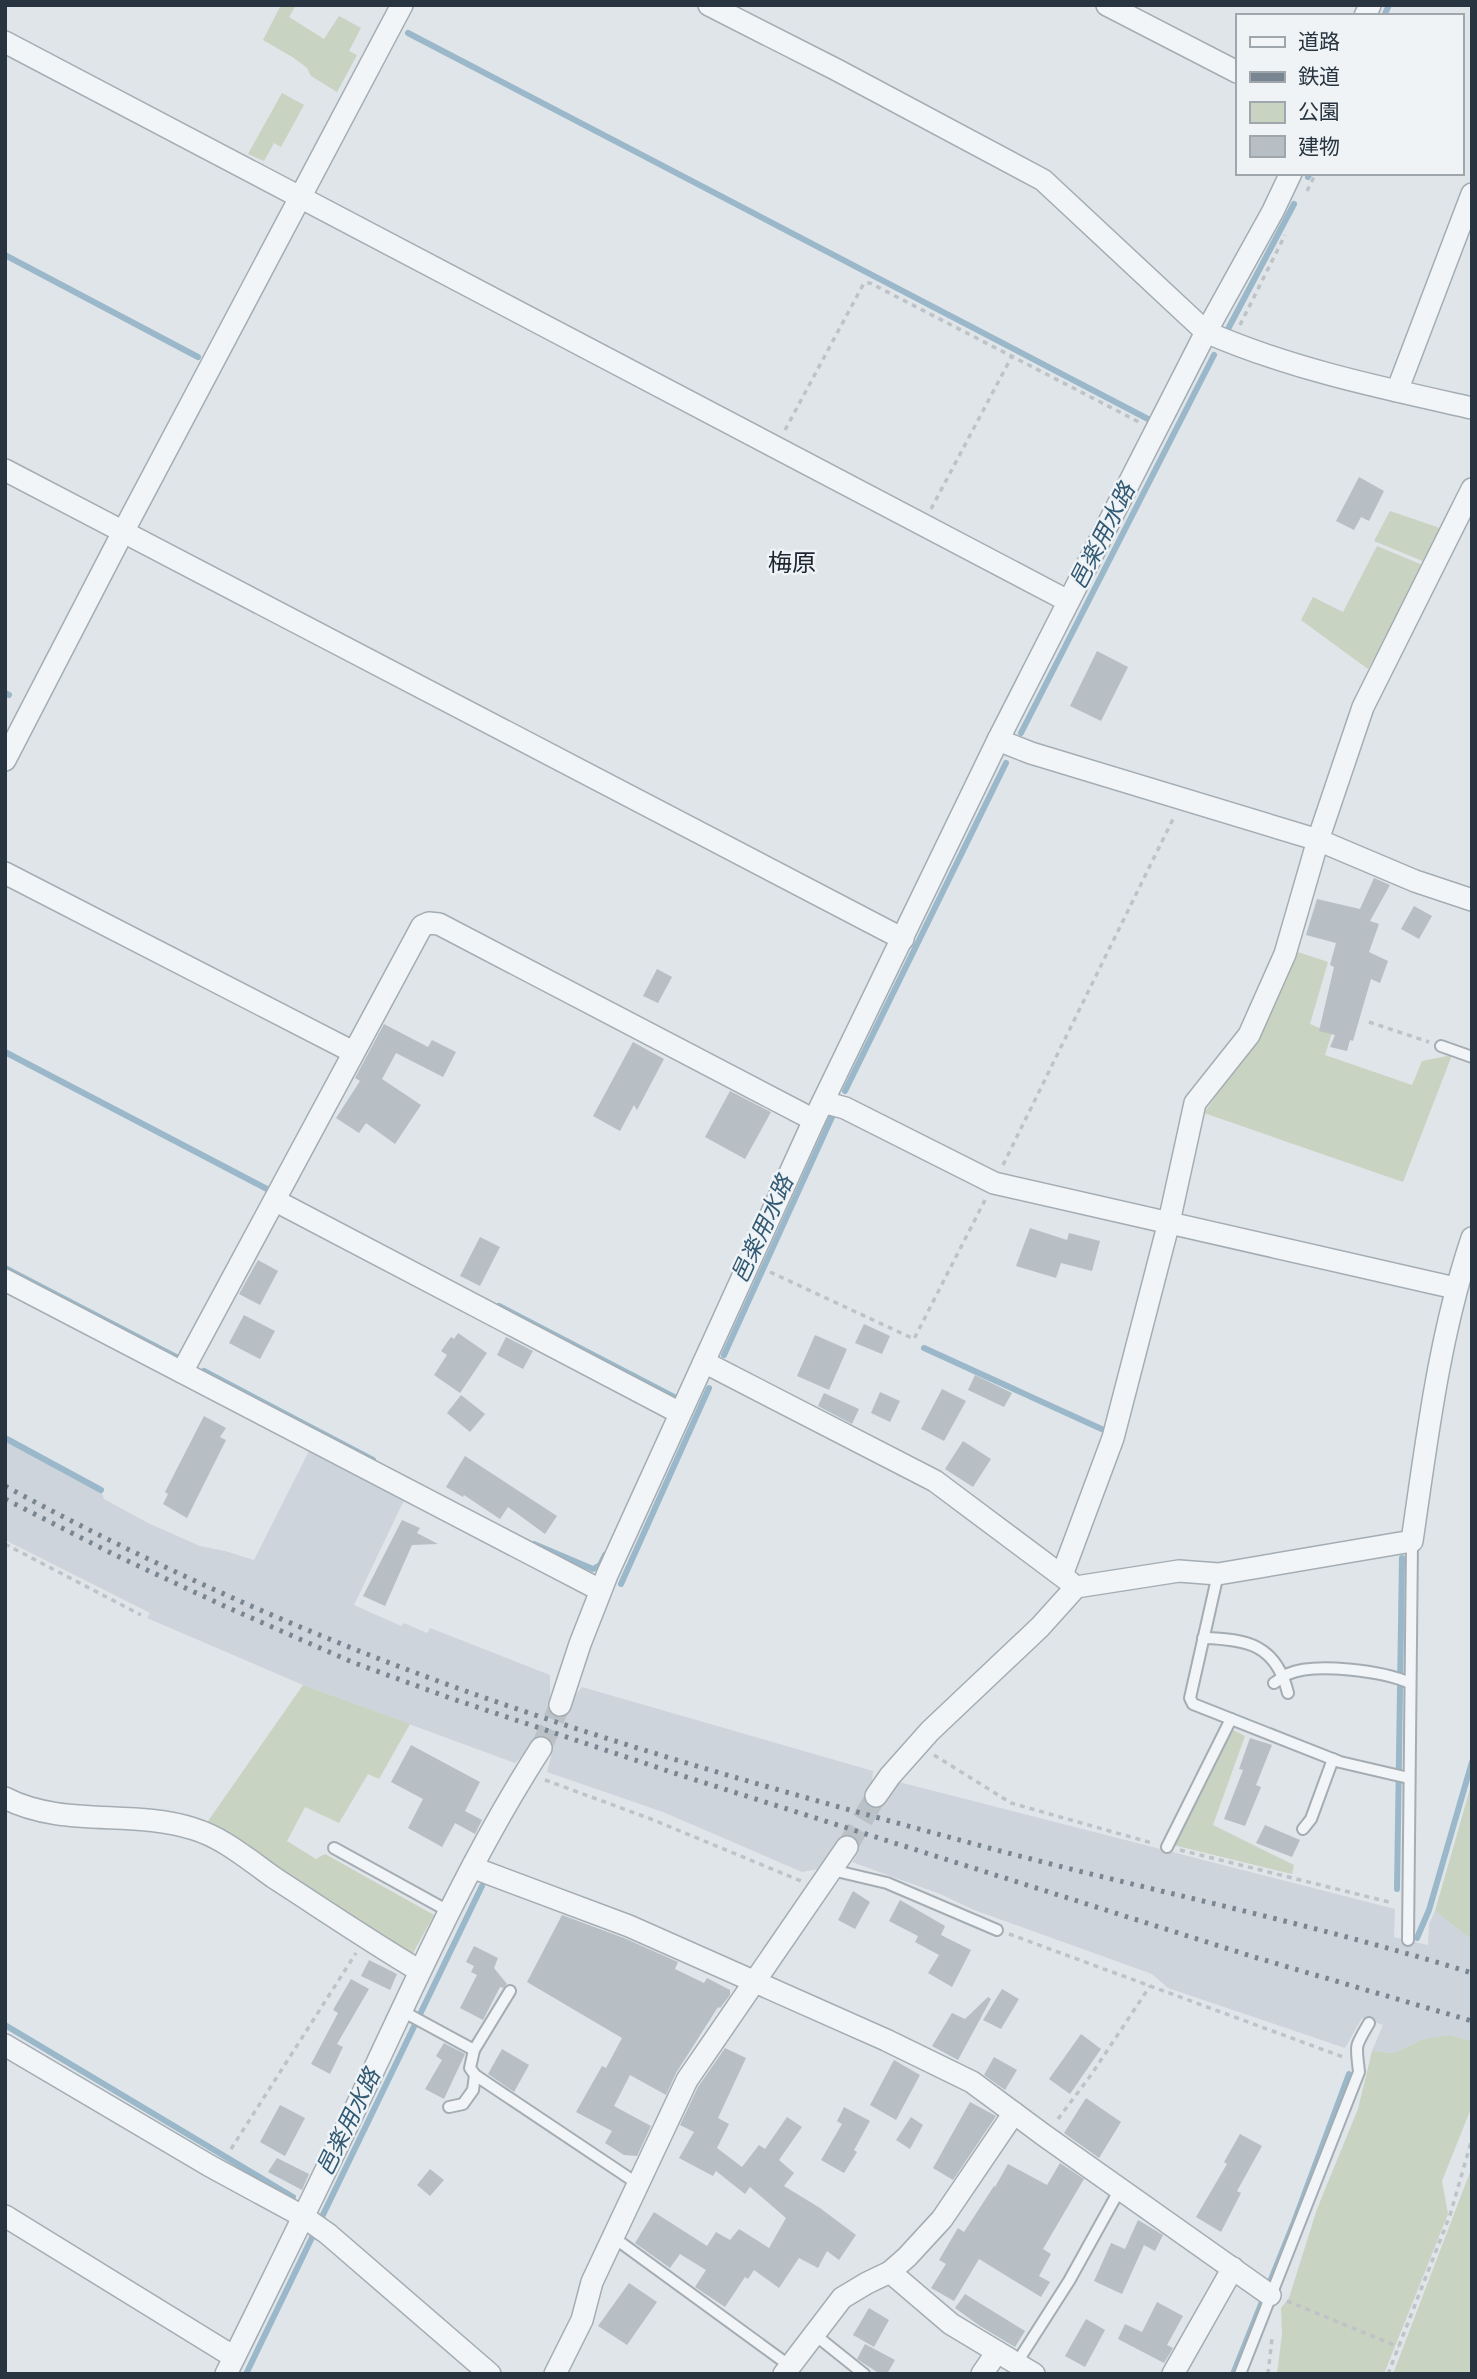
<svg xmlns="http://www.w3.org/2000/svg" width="1477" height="2379" font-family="'Work Sans','Noto Sans JP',sans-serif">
	<rect width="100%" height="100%" fill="#dfe5e9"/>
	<polygon fill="#ced4db" points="5,1438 101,1490 104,1499 148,1523 200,1546 225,1551 254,1560 310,1449 405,1498 354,1605 401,1626 404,1623 427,1633 430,1628 550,1675 550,1702 569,1707 576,1694 582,1687 873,1771 871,1793 886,1802 895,1781 1395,1909 1394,1937 1428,1945 1429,1924 1435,1911 1472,1940 1472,2041 1449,2035 1423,2039 1394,2053 1372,2051 1383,2025 1362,2018 1345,2048 1168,1988 1152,1974 974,1910 940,1894 852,1862 859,1851 837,1845 824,1868 802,1872 663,1812 547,1772 552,1752 533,1745 515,1763 303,1685 147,1618 150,1613 5,1540"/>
	<g fill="#c8d3c1">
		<polygon points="281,5 296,5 289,17 324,39 339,16 361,28 349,51 357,55 337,92 311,76 307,68 294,58 263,40"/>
		<polygon points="282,93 304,105 281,147 274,143 264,161 248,154"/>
		<polygon points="1390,511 1437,527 1442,531 1425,562 1374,541"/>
		<polygon points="1377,546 1425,566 1368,669 1301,620 1313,597 1343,612"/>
		<polygon points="1298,952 1328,962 1310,1024 1332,1033 1325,1055 1412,1085 1422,1061 1452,1055 1403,1182 1204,1113 1259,1034"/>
		<polygon points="303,1685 410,1724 379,1779 368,1774 339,1823 305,1807 287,1841 316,1859 325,1854 434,1915 412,1955 206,1824"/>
		<polygon points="1231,1729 1245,1736 1213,1825 1294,1865 1292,1874 1173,1845"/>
		<polygon points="1472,1782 1472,1940 1435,1911"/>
		<polygon points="1449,2035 1472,2041 1472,2106 1442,2181 1448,2214 1384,2374 1277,2374 1282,2334 1281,2308 1289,2298 1317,2209 1358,2109 1372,2051 1394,2053 1423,2039"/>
		<polygon points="1472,2167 1472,2374 1393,2374"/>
	</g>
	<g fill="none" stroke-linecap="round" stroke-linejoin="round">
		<g stroke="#9ab8c9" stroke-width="6">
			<polyline points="1384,16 1389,5"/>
			<polyline points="408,33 1148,419"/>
			<polyline points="1308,177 1310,173"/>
			<polyline points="5,255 198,357"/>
			<polyline points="1228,329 1294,204"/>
			<polyline points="5,693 9,695"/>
			<polyline points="1021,733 1214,355"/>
			<polyline points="5,1052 267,1189"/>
			<polyline points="845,1091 1006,763"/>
			<polyline points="5,1268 178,1358"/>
			<polyline points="499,1306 676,1398"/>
			<polyline points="924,1348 1106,1431"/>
			<polyline points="724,1355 832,1117"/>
			<polyline points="204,1371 373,1460"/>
			<polyline points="5,1438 101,1490"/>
			<polyline points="534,1544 593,1569 600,1565 605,1555"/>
			<polyline points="621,1584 709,1388"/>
			<polyline points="1397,1889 1402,1558"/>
			<polyline points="1417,1938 1429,1910 1472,1762"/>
			<polyline points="5,2025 293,2197"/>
			<polyline points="246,2374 482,1886"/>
			<polyline points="1233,2374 1294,2222 1349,2074"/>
		</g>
	</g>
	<g fill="#b7bfc5">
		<polygon points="1359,477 1384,491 1369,521 1361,517 1354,530 1336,521"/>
		<polygon points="1097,651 1128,667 1101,721 1070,706"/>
		<polygon points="1374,878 1390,885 1370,921 1379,924 1369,952 1388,961 1380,983 1371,979 1353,1041 1350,1040 1347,1051 1330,1047 1335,1035 1319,1031 1334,967 1330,965 1336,943 1306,935 1317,899 1360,909"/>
		<polygon points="1414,906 1432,916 1419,939 1401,929"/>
		<polygon points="657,969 672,977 658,1003 643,996"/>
		<polygon points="384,1024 428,1047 432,1040 456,1052 443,1077 396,1053 382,1079 421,1105 395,1144 366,1123 359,1133 336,1118 360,1081 355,1078"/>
		<polygon points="633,1042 664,1059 637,1110 634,1105 620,1131 593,1116"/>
		<polygon points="730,1091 771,1112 745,1159 705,1137"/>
		<polygon points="1030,1228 1067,1240 1069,1233 1100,1241 1092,1271 1061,1263 1056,1278 1016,1266"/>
		<polygon points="480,1237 500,1247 480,1286 460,1276"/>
		<polygon points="258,1260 278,1271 260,1305 239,1294"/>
		<polygon points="244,1315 275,1331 260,1359 229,1343"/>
		<polygon points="864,1324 890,1336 882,1354 855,1343"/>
		<polygon points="458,1333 487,1353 460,1393 434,1375 447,1355 441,1351 451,1337 454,1339"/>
		<polygon points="815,1335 847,1349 829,1390 797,1376"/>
		<polygon points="506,1337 533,1351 523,1369 497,1355"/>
		<polygon points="975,1375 1012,1393 1004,1407 968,1390"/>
		<polygon points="942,1389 966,1401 944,1441 921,1429"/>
		<polygon points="880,1392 900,1401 890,1422 871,1413"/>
		<polygon points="824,1393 859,1409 852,1424 818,1406"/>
		<polygon points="461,1395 485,1414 470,1432 447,1413"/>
		<polygon points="204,1416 226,1428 220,1437 226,1440 187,1518 163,1504 168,1494 165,1492"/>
		<polygon points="963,1441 991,1459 973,1487 945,1469"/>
		<polygon points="465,1456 557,1516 545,1534 508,1507 500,1519 464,1495 463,1497 446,1487"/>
		<polygon points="402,1520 420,1528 417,1533 438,1544 412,1545 385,1606 363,1596"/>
		<polygon points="1250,1738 1272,1745 1256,1785 1261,1787 1245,1826 1224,1819 1243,1770 1239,1769"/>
		<polygon points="411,1745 480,1782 465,1811 482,1820 475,1834 455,1823 442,1847 408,1828 423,1799 391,1782"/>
		<polygon points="1265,1825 1300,1840 1292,1857 1256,1843"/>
		<polygon points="853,1891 870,1902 855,1929 838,1920"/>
		<polygon points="900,1900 945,1926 941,1935 971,1950 952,1987 928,1973 939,1955 915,1942 918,1936 889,1921"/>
		<polygon points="562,1915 624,1938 678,1962 675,1969 704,1983 707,1978 730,1990 730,1995 720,2008 718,2007 676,2073 666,2095 630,2075 614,2106 651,2126 637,2156 624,2155 605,2143 612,2131 576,2112 602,2066 606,2068 622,2038 527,1982"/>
		<polygon points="474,1946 498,1958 494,1968 507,1984 503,1988 500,1987 483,2020 460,2008 477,1975 471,1972 474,1966 466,1962"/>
		<polygon points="369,1960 397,1974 390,1990 361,1976"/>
		<polygon points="351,1979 369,1989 337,2044 343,2047 330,2074 311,2064 338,2013 333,2010"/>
		<polygon points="1002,1989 1019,1999 1001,2029 983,2020"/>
		<polygon points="988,1997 991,1999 958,2060 932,2046 952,2013 965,2019"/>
		<polygon points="1081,2034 1101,2049 1070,2094 1049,2079"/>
		<polygon points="444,2043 465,2054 444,2099 425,2089 442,2060 436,2056"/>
		<polygon points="725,2048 746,2058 718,2118 729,2124 717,2148 742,2167 759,2145 765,2149 787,2117 802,2127 779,2160 794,2173 784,2186 820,2208 856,2235 839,2260 827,2251 818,2268 799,2258 779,2288 754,2270 748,2279 745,2277 725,2307 695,2287 706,2270 680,2254 670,2268 635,2243 654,2212 707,2246 716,2232 730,2240 739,2229 769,2248 786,2218 750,2187 745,2194 716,2171 713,2176 679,2158 694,2132 680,2125 698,2087"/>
		<polygon points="502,2049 529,2065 514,2092 488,2074"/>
		<polygon points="994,2057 1017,2070 1005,2090 984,2075"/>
		<polygon points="894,2060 920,2075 896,2120 870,2105"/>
		<polygon points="1086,2098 1121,2122 1099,2158 1064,2133"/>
		<polygon points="970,2102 996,2116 953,2180 933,2168"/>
		<polygon points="280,2105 305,2118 285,2156 260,2142"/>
		<polygon points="844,2107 870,2121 854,2150 857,2152 844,2173 821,2160 842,2124 837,2121"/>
		<polygon points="911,2117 923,2125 910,2149 896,2140"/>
		<polygon points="1240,2134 1262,2146 1237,2191 1241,2193 1221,2232 1196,2217 1227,2164 1224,2162"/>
		<polygon points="277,2158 309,2174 302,2190 268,2172"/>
		<polygon points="1060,2163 1084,2179 1043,2249 1051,2254 1039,2276 1050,2282 1041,2297 979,2259 954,2301 931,2288 946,2264 939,2260 958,2228 964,2232 994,2186 995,2187 1008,2164 1047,2185"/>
		<polygon points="430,2169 444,2180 430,2196 417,2185"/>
		<polygon points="1138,2220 1163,2235 1155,2251 1144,2245 1122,2294 1094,2281 1111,2243 1125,2249"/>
		<polygon points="629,2283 657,2302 627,2345 598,2326"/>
		<polygon points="965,2294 1025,2331 1015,2347 980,2326 955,2308"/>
		<polygon points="1157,2302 1183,2316 1167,2345 1173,2348 1164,2363 1118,2339 1125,2324 1142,2332"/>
		<polygon points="869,2308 889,2320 874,2347 853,2335"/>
		<polygon points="1086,2319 1105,2330 1085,2367 1065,2356"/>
		<polygon points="865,2344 895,2360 887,2374 880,2374 857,2359"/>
	</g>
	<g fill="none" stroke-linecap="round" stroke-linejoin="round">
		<g stroke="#bac2c7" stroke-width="21" stroke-dasharray="21 10" stroke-linecap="butt">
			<polyline points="541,1748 560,1705"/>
			<polyline points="847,1847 876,1796"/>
		</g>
		<defs>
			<g id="lane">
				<polyline points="1441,1046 1472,1057"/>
				<polyline points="1218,1574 1190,1698 1193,1704 1340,1762 1409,1778"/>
				<path d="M1203,1638C1248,1639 1276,1645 1288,1693"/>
				<path d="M1274,1683C1278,1681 1283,1676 1288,1674C1315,1662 1383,1671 1410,1683"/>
				<polyline points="1303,1829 1311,1819 1333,1759"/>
				<polyline points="1167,1847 1231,1719"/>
				<polyline points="334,1848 450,1912"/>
				<polyline points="832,1870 887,1883 997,1930"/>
				<polyline points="1408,1940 1412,1541"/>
				<polyline points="402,2011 474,2050 470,2068 475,2075 638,2184"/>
				<polyline points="474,2050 510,1991"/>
				<polyline points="449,2107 463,2104 473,2090 475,2075"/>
				<polyline points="613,2237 790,2366"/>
				<polyline points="814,2334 864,2374"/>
				<polyline points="1016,2364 1069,2281 1120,2189"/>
				<path d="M1240,2374L1359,2072C1356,2043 1354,2049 1369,2023"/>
			</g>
			<g id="street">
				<path d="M709,5L837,70L1043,180L1206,332C1291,369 1382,388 1472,408"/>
				<polyline points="1107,5 1237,72"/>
				<polyline points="1365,16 1370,5"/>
				<polyline points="5,42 1068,601"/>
				<polyline points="1397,391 1472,194"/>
				<polyline points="5,470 903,939"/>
				<polyline points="998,740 1031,753 1318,840 1415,881 1472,900"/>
				<polyline points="5,760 123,532 402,5"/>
				<polyline points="5,873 353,1052"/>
				<polyline points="823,1102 845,1108 994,1183 1455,1288"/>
				<polyline points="276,1201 680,1413"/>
				<polyline points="5,1280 600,1590"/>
				<polyline points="704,1362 935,1481 1070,1582"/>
				<polyline points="182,1372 422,926 429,923 439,924 814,1120"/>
				<polyline points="1062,1575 1113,1438 1169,1222 1195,1103 1249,1035 1285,954 1318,840 1363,707 1472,489"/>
				<polyline points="560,1705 580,1644 607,1575 814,1120 998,740 1206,332 1273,211 1291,173"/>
				<path d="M876,1796L890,1776L930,1731L1040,1627L1076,1587L1179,1571L1218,1574L1412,1541C1427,1439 1439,1336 1472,1238"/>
				<path d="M5,1798C63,1828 133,1809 194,1829C224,1838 250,1861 276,1879C324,1910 371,1942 420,1971"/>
				<polyline points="474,1868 629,1926 886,2040 972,2082 1045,2136 1270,2295"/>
				<polyline points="5,2045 210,2166 304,2217 328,2234 490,2374"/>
				<polyline points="5,2216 234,2357"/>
				<polyline points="890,2272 951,2324 1034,2374"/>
				<path d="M226,2374C277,2271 328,2167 377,2063C427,1956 477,1847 541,1748"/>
				<polyline points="555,2374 582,2320 592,2282 687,2080 847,1847"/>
				<polyline points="784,2374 842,2298 867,2283 890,2272 907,2257 942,2219 1014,2113"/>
				<polyline points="982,2374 997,2352"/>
				<polyline points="1173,2374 1233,2268"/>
			</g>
		</defs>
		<use href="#lane" stroke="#a4adb3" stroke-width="14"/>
		<use href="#street" stroke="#a4adb3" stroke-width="24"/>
		<g stroke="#bdc3c7" stroke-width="3.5" stroke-dasharray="5 5" stroke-linecap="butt">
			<polyline points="1307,191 1316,173"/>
			<polyline points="1240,325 1285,235"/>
			<polyline points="785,430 864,283 870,283 1139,422"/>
			<polyline points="931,509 1012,356"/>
			<polyline points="1369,1022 1429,1042"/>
			<polyline points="1003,1165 1174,817"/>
			<polyline points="770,1272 914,1339 985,1200"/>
			<polyline points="5,1544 141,1615"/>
			<polyline points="934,1755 1011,1803 1152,1843"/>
			<polyline points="545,1780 651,1819 801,1881"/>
			<polyline points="1180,1850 1393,1903"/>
			<polyline points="1009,1934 1343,2057"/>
			<polyline points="1058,2119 1091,2075 1150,1986"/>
			<polyline points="231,2149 356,1953"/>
			<polyline points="1287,2301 1399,2347"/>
			<polyline points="1268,2374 1272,2338"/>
			<polyline points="1388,2374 1450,2215 1472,2139"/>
		</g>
		<use href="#lane" stroke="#f2f5f7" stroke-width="10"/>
		<use href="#street" stroke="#f2f5f7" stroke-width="21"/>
		<g stroke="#798692" stroke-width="5" stroke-dasharray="3.5 7" stroke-linecap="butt">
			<path d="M5,1486C151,1565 304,1633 460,1689C633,1751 812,1800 989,1848C1150,1891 1313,1923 1472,1973"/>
			<polyline points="5,1499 115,1555 222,1605 352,1662 450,1698 680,1775 1254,1957 1472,2021"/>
		</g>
	</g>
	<g text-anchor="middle" stroke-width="5" stroke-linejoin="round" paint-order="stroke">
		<g font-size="23" font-style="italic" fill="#325a74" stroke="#eff3f6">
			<text transform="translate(1102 536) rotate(-63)" y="8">邑楽用水路</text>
			<text transform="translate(762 1229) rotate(-65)" y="8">邑楽用水路</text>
			<text transform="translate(348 2122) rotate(-64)" y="8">邑楽用水路</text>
		</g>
		<g font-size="24" fill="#1a2531" stroke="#eff3f6">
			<text x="792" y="571">梅原</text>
		</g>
	</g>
	<rect width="1477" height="2379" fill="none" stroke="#283540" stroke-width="14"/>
	<rect x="1236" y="14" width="228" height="161" fill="#eff3f6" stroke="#9fa7ad" stroke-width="2"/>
	<rect x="1250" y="37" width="35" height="10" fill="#f2f5f7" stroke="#9fa7ad" stroke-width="2"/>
	<text x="1298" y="49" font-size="21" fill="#283540">道路</text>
	<rect x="1250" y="72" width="35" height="10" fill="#798692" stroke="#9fa7ad" stroke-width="2"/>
	<text x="1298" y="84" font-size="21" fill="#283540">鉄道</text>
	<rect x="1250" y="102" width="35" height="21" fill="#c8d3c1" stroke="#9fa7ad" stroke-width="2"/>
	<text x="1298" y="119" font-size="21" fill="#283540">公園</text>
	<rect x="1250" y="136" width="35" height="21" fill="#b7bfc5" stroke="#9fa7ad" stroke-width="2"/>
	<text x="1298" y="154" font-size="21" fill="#283540">建物</text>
</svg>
